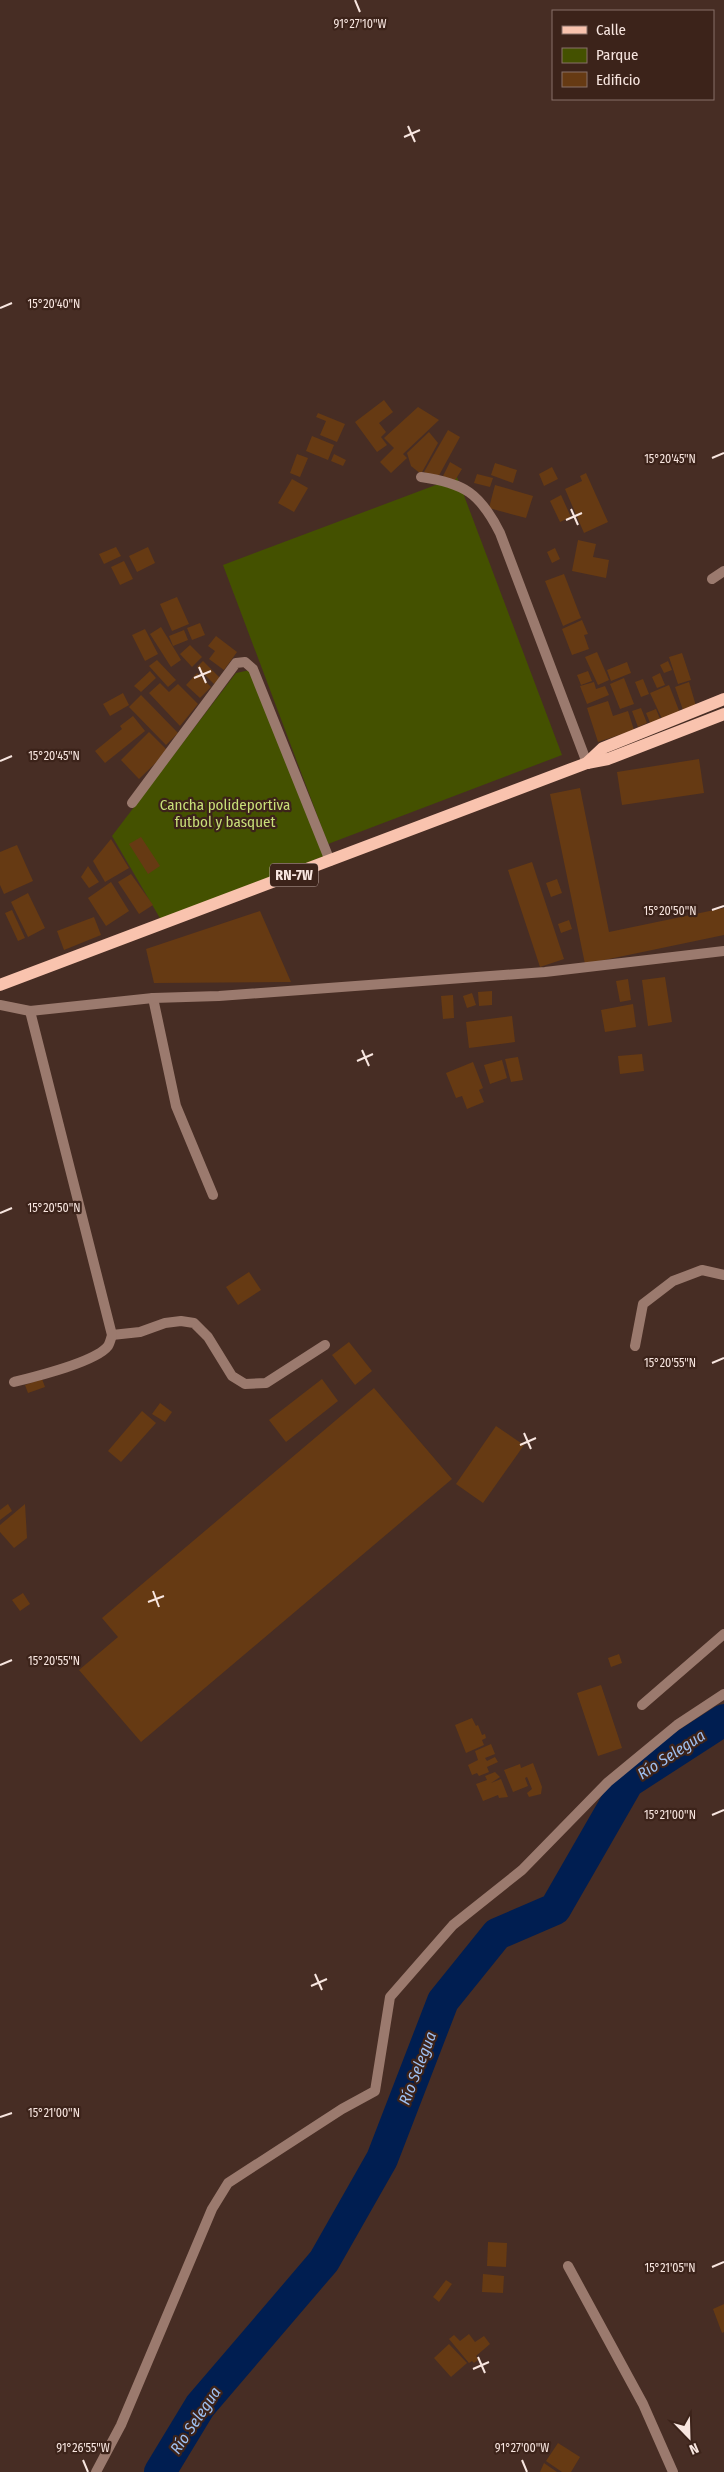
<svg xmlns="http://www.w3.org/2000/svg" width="724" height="2472" font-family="'Fira Sans Condensed',sans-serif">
	<rect width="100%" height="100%" fill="#472d24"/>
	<g fill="#445100">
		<polygon points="457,477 562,755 328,844 223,565"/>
		<polygon points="250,670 324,856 161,920 112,836 236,673"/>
	</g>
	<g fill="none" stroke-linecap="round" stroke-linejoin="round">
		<polyline stroke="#001e51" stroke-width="32" points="160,2472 200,2406 324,2261 382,2159 443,2001 497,1934 555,1909 628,1782 724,1720"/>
	</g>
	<g fill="#663a13">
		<polygon points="384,400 393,412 379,423 386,432 381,437 387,445 377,452 355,422"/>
		<polygon points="418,407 439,420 403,454 407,458 391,473 380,462 394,448 384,438"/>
		<polygon points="318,413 345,424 337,442 320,435 326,421 316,417"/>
		<polygon points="448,430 460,437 437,479 424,472"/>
		<polygon points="429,432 438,443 421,474 411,466 407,453"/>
		<polygon points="312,436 334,445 328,460 306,451"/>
		<polygon points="297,454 308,458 300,477 290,473"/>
		<polygon points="334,454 346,460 343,466 331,461"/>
		<polygon points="450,462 462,469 454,482 443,476"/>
		<polygon points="495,463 517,470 513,483 491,475"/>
		<polygon points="552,467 558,479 544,486 539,474"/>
		<polygon points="586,473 608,522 584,533 565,489 582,481 580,476"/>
		<polygon points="477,474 493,478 490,487 474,483"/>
		<polygon points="292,479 308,488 294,512 278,503"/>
		<polygon points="495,485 533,496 526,518 489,508"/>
		<polygon points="561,495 571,517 560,522 550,501"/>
		<polygon points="578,540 596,544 593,557 609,560 606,578 572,571"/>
		<polygon points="116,547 121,556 104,564 99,554"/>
		<polygon points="148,547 155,563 137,572 129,556"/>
		<polygon points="555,548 560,559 552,563 547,552"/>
		<polygon points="124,561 133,579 120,585 111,567"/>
		<polygon points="564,574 581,618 563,626 545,581"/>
		<polygon points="177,597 189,624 172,631 160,604"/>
		<polygon points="582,620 588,634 584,635 589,649 572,655 562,629"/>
		<polygon points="200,623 205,635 192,640 187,628"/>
		<polygon points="161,627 181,660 171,667 150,634"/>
		<polygon points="145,629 158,654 145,661 132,635"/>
		<polygon points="184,630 188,640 173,646 169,636"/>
		<polygon points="216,636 237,652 224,670 209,659 215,651 208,646"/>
		<polygon points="190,645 202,657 192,667 180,654"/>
		<polygon points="597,652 609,680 598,685 585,657"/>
		<polygon points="682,653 691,680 678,684 669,657"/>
		<polygon points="157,660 176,680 168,687 149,666"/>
		<polygon points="203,661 220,678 214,684 197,667"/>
		<polygon points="668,661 672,670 664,673 660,665"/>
		<polygon points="627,662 631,673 611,681 607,670"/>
		<polygon points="150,671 156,678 141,692 134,686"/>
		<polygon points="588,671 592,681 581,685 577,675"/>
		<polygon points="197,673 211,687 200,698 186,685"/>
		<polygon points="660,673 665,685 657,688 652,677"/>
		<polygon points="624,678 634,704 620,709 610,684"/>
		<polygon points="643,679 649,694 641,697 635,682"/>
		<polygon points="594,682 596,689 605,686 609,695 587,704 580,686"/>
		<polygon points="689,682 696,706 683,710 675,687"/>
		<polygon points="160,683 169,692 178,684 198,704 180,726 149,693"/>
		<polygon points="669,685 680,713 663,721 650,693"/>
		<polygon points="123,693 129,705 110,716 103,704"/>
		<polygon points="141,695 178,733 166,745 129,707"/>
		<polygon points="608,701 613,716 628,711 634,730 598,742 587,708"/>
		<polygon points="641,708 647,723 638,727 632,711"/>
		<polygon points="656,709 661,721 651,725 646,713"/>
		<polygon points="133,716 145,731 105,763 95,751 122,729 120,726"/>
		<polygon points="149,732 168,751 139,779 121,760"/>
		<polygon points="699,759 704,793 622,805 617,772"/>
		<polygon points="580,788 609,932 724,908 724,935 585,964 550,794"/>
		<polygon points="141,837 160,866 148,874 129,844"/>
		<polygon points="111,839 129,868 105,882 93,861"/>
		<polygon points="17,845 33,881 4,894 0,885 0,852"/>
		<polygon points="532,862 564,959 540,967 508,870"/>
		<polygon points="88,866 99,882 89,888 81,877"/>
		<polygon points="131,874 153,905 139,914 118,882"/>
		<polygon points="557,879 562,893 551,897 546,883"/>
		<polygon points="111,882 129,911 106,926 88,898"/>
		<polygon points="28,893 45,928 28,937 11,902"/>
		<polygon points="12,910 25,938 18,941 5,913"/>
		<polygon points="260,911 291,982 154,983 146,949"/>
		<polygon points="94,917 101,935 64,950 57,931"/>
		<polygon points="569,920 572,929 561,933 558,924"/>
		<polygon points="665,977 672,1022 648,1026 642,980"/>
		<polygon points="628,979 631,1000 620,1002 616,981"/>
		<polygon points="492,991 492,1005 479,1006 478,992"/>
		<polygon points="472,993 476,1005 467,1008 463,996"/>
		<polygon points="453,995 454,1018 443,1019 441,996"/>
		<polygon points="633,1004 636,1027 605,1032 601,1010"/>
		<polygon points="512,1016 515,1042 469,1048 466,1022"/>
		<polygon points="642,1054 644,1071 620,1074 618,1056"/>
		<polygon points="518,1057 523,1080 511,1082 505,1059"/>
		<polygon points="502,1060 507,1078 490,1084 484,1065"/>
		<polygon points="473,1062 483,1088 479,1090 484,1102 467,1109 462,1096 456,1098 446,1073"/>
		<polygon points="249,1272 261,1290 238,1305 226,1287"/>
		<polygon points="349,1342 372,1371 355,1385 332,1355"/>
		<polygon points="42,1379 45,1387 28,1393 25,1385"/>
		<polygon points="322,1379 338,1401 286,1442 269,1420"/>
		<polygon points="374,1388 452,1479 141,1742 79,1670 118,1637 102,1618"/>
		<polygon points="160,1403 172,1412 165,1422 152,1414"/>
		<polygon points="142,1411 156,1423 121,1462 108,1451"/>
		<polygon points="496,1426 524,1445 483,1503 456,1484"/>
		<polygon points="8,1504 12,1511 0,1520 0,1510"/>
		<polygon points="25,1504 27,1538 14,1548 0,1532 0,1525"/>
		<polygon points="23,1593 30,1604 20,1611 12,1600"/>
		<polygon points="619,1654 622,1663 611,1667 608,1658"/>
		<polygon points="601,1685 622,1748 598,1756 577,1693"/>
		<polygon points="472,1718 476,1726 478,1725 482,1735 485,1734 486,1738 482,1740 484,1745 466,1753 455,1725"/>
		<polygon points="491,1744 495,1754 485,1758 487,1761 495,1757 498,1762 487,1767 489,1772 479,1776 477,1773 472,1775 468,1765 478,1760 475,1751"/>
		<polygon points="533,1763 542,1787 541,1794 529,1797 527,1793 532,1789 527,1777 525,1778 528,1786 513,1792 504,1770 520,1764 521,1768"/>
		<polygon points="495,1772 500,1777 491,1783 501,1779 508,1797 499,1798 498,1795 483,1801 476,1784 487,1780 485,1776"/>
		<polygon points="488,2242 507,2243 506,2267 487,2266"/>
		<polygon points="483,2274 504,2276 503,2293 482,2292"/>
		<polygon points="446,2280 452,2284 439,2302 433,2297"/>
		<polygon points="724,2304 724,2332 722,2333 713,2309"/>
		<polygon points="469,2334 475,2342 484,2336 490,2344 476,2356 479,2359 474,2363 472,2361 469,2363 449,2339 454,2335 460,2341"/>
		<polygon points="449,2344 467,2363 451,2377 434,2358"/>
		<polygon points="558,2443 580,2457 571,2472 562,2472 546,2461"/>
		<polygon points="544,2463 557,2472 540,2472"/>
	</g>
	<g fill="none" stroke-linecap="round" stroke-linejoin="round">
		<g stroke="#9b7a6e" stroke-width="10">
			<polyline points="112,1335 140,1332 165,1323 181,1321 194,1323 208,1337 232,1376 245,1384 266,1383 325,1345"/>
			<polyline points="635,1346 643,1304 673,1281 702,1270 724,1275"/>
			<polyline points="642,1705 724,1634"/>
		</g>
		<g stroke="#9b7a6e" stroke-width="10">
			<path d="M421,477C464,483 480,493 500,533L587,763"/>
			<polyline points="712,579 724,571"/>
			<polyline points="132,803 236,663 245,662 253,669 330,861"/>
			<polyline points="153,998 176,1106 213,1195"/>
			<polyline points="0,1005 30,1011 153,998 219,996 545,972 724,951"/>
			<path d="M14,1382C34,1377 96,1362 108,1346C110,1343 111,1338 112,1335L30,1011"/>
			<polyline points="568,2266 643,2404 673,2472"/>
			<polyline points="96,2472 121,2425 212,2209 228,2183 342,2109 375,2091 390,1997 453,1925 522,1870 608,1782 677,1725 724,1694"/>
		</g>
		<g stroke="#f9c3ae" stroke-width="12">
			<polyline points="587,763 603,748 724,699"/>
			<polyline points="0,985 587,763 608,759 724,714"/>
		</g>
	</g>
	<path fill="none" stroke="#f8e6e0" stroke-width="2" d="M355,0L360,12M408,126L415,142M404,137L420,130M0,308L12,303M712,458L724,453M571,509L578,525M566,520L582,513M199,667L206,683M194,678L211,671M0,761L12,756M712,910L724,906M362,1050L369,1066M357,1061L373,1054M0,1213L12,1208M712,1363L724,1358M524,1433L531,1449M520,1445L536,1438M153,1591L159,1607M148,1602L164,1596M0,1665L12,1660M712,1815L724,1810M315,1974L322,1990M311,1986L327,1979M0,2117L12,2113M712,2267L724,2262M478,2357L485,2373M473,2369L489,2362M83,2460L88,2472M522,2460L527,2472"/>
	<g text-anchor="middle" stroke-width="4.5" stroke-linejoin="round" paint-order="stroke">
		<rect fill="#3c231a" stroke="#c0aca5" stroke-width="1" x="270" y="863.5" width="48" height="23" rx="4"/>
		<g font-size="14" font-weight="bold" fill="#f8e6e0">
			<text x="294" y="880">RN-7W</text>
		</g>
		<g font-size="15" fill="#c8df78" stroke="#3c231a">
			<text x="225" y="810">Cancha polideportiva<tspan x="225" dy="17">futbol y basquet</tspan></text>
		</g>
		<g font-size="16" font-style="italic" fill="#9fc0f1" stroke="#3c231a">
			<text transform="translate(671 1754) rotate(-33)" y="6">Río Selegua</text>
			<text transform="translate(417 2068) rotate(-69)" y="6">Río Selegua</text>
			<text transform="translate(195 2420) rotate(-56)" y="6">Río Selegua</text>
		</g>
	</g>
	<g font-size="12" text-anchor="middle" fill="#f8e6e0" stroke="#3c231a" stroke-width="4.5" stroke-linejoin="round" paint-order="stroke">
		<text x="360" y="28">91°27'10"W</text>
		<text x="54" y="308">15°20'40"N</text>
		<text x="670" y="463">15°20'45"N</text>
		<text x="54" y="760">15°20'45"N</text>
		<text x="670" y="915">15°20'50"N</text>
		<text x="54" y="1212">15°20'50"N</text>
		<text x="670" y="1367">15°20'55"N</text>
		<text x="54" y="1665">15°20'55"N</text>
		<text x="670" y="1819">15°21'00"N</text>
		<text x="54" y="2117">15°21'00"N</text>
		<text x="670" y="2272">15°21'05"N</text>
		<text x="83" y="2452">91°26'55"W</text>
		<text x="522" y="2452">91°27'00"W</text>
	</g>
	<rect x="552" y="10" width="162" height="90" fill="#3c231a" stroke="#877169"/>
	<rect x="562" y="26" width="25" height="8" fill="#f9c3ae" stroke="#877169"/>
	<text x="596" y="35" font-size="15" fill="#f8e6e0">Calle</text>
	<rect x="562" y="48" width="25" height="15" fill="#445100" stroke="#877169"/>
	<text x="596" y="60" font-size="15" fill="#f8e6e0">Parque</text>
	<rect x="562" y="72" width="25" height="15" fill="#663a13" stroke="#877169"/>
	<text x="596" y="85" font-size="15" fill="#f8e6e0">Edificio</text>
	<g transform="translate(689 2437) rotate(157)" stroke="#3c231a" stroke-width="4" paint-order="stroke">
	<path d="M0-4L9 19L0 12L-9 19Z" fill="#f8e6e0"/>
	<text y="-8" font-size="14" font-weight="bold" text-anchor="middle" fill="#f8e6e0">N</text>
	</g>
</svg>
